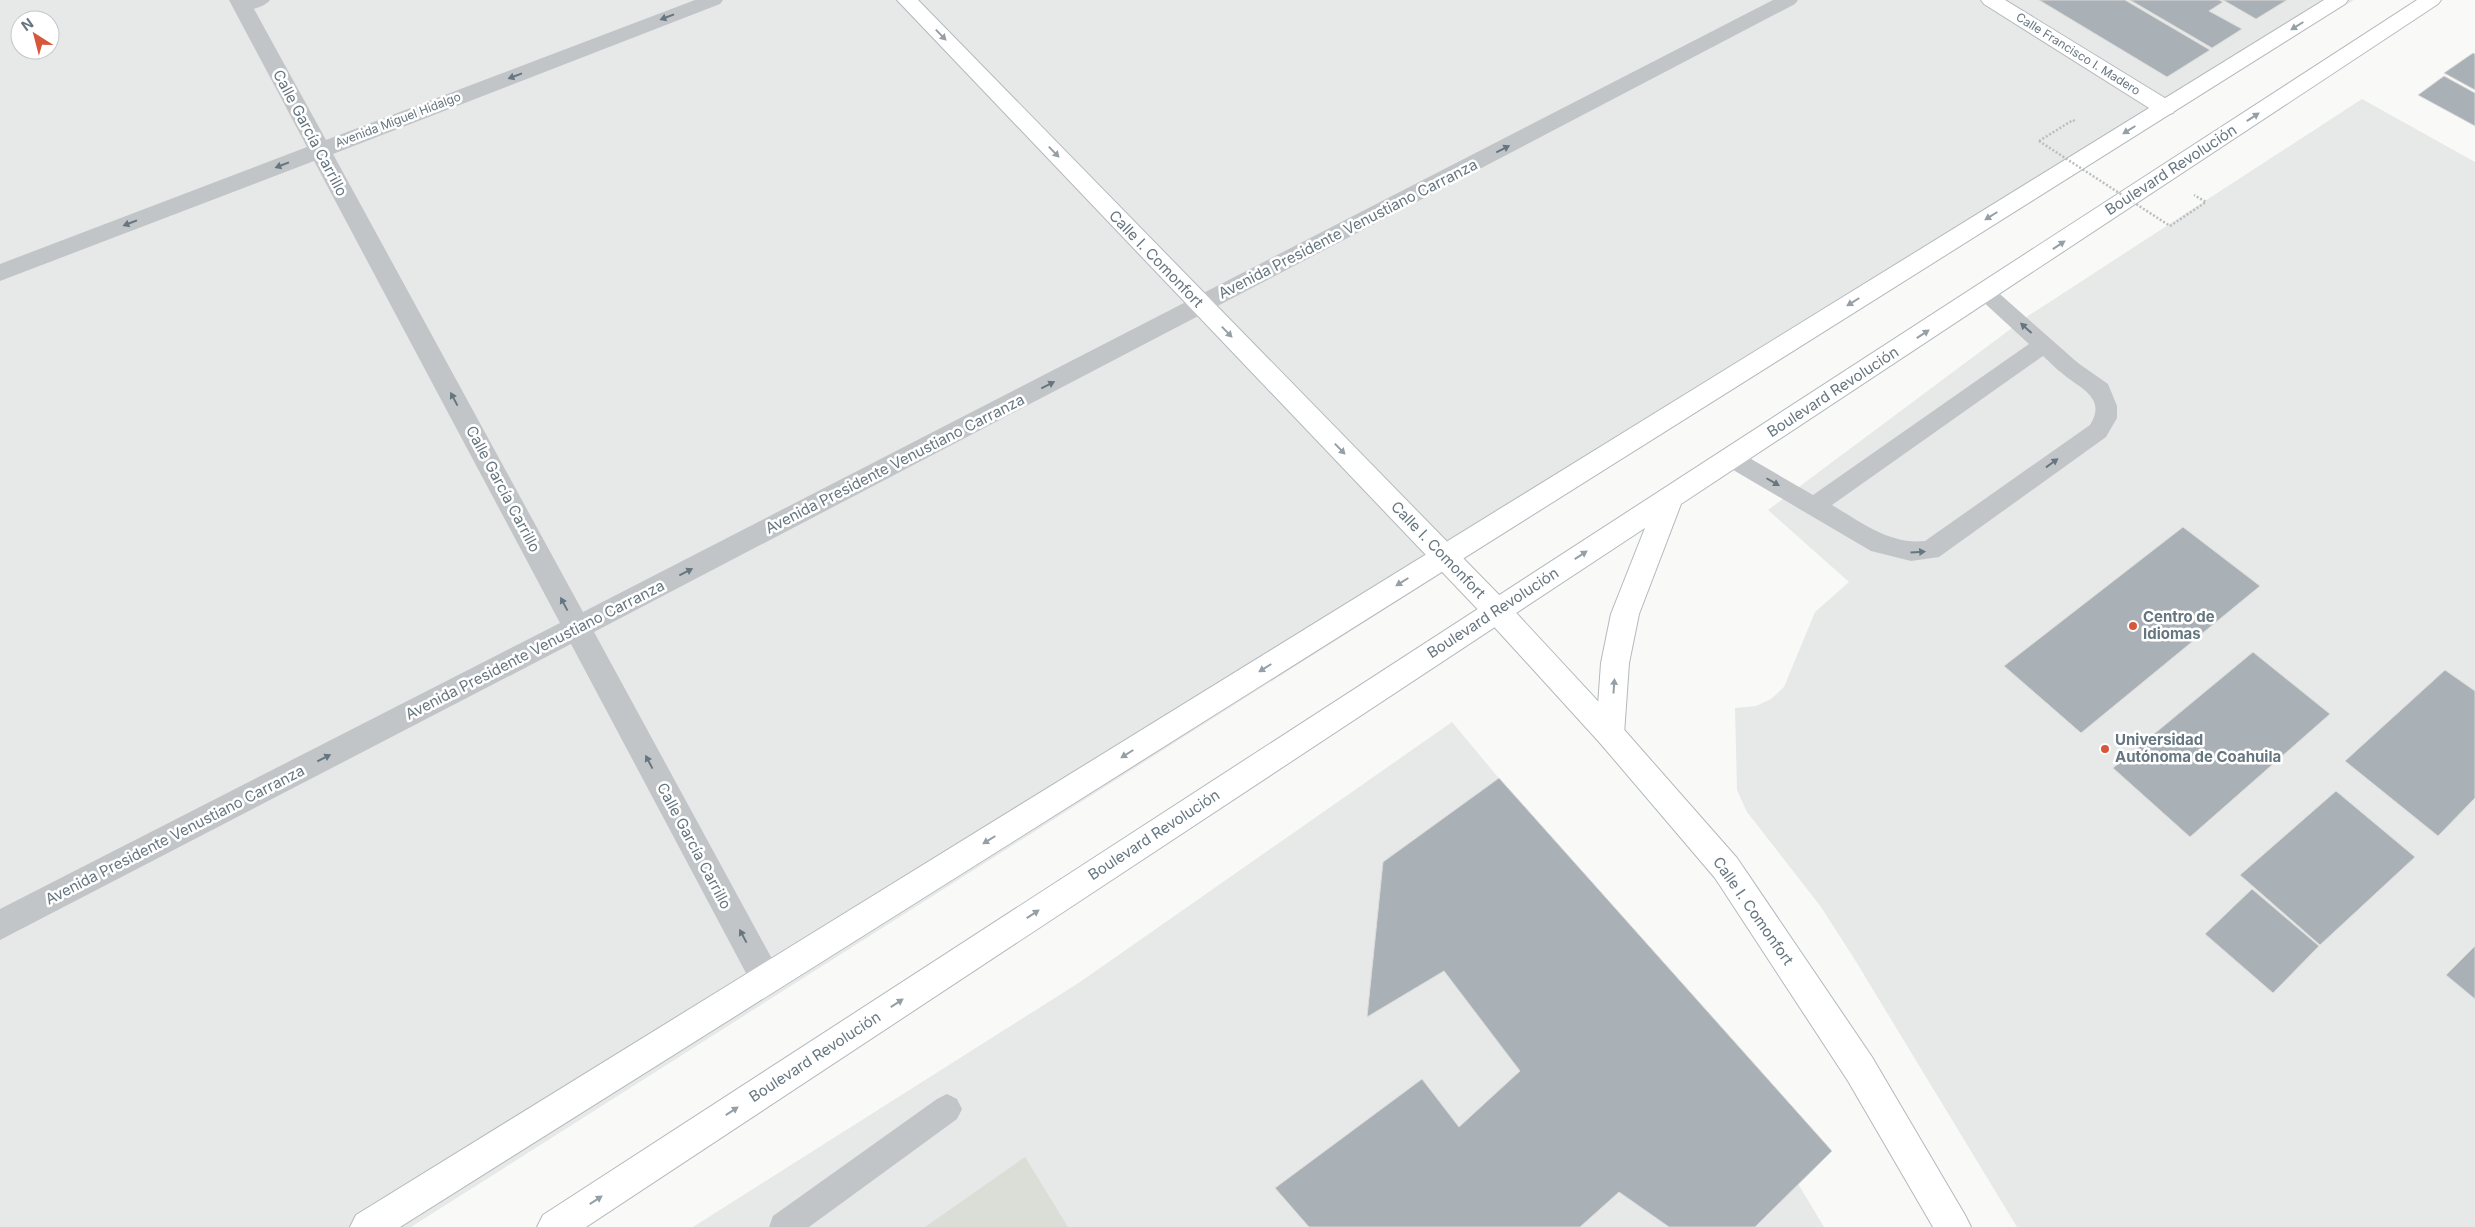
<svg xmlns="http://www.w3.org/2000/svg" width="2475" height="1227" font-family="Inter,sans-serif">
	<rect width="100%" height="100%" fill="#f9f9f8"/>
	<g fill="#e7e8e8" fill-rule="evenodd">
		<path d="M0,0H2354L2172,110L411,1227H0ZM20,20H50V50H20Z"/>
		<polygon points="2362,99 2475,162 2475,1227 2017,1227 1855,960 1821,907 1747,812 1737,790 1735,708 1756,706 1771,699 1784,687 1815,612 1849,582 1768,510 2028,316"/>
		<polygon points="1452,722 1697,1016 1824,1227 693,1227 1080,982"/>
	</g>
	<polygon fill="#daded7" points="1025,1157 1068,1227 925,1227"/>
	<g fill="#a9b0b6" stroke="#dbdbda">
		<polygon points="2039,0 2125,0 2210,50 2167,77"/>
		<polygon points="2130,0 2219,0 2223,2 2209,11 2242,29 2212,48"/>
		<polygon points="2223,0 2287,0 2256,19"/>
		<polygon points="2473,53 2475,54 2475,90 2444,73"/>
		<polygon points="2444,76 2475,93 2475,126 2418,95"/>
		<polygon points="2183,527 2260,586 2081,733 2004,666"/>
		<polygon points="2253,652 2330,714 2190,837 2113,768"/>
		<polygon points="2445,670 2475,691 2475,798 2438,836 2345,761"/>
		<polygon points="1499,778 1832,1151 1755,1227 1669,1227 1619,1192 1580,1227 1309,1227 1275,1188 1422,1079 1459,1127 1520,1071 1444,971 1367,1017 1383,862"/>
		<polygon points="2336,791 2415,857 2320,945 2240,875"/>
		<polygon points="2252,889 2319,946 2273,993 2205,934"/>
		<polygon points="2475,946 2475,999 2446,975"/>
	</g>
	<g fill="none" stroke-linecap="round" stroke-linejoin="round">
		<defs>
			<g id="secondary">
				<polygon points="897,0 918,0 1507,603 1620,725 1737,858 1872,1057 1965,1215 1971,1227 1933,1227 1848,1081 1715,878 1600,743 1487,619"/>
				<polygon points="1981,0 2005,0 2173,103 2176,108 2173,113 2165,115 2157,113 1984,4"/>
			</g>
			<g id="primary">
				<polygon points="2324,0 2348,0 2345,4 400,1227 350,1227 356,1215"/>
				<polygon points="2417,0 2441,0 2438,4 1681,504 1639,614 1629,663 1624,734 1620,743 1610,747 1600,743 1596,734 1601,663 1611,614 1645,528 586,1227 537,1227 543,1215"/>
			</g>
		</defs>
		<use href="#secondary" stroke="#b3b9bd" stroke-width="2"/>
		<use href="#primary" stroke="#b4b9bd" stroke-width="2"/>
		<g stroke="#bbbec0" stroke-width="2.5" stroke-dasharray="2 2" stroke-linecap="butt">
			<polyline points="2039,141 2073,120 2076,122"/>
			<polyline points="2170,226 2206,202 2194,195"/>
		</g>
		<g fill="#c1c5c8" fill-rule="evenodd">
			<path d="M243,0H270C264,8 245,12 236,10L233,6L236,2Z"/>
			<path d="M1986,286L1993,288L2078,363L2108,384L2117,406V418L2106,437L1939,557L1911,561L1871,551L1723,464L1720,458L1723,452L1731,449L1739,452L1813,495L2029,344L1979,298L1976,293L1979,288ZM2043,356C2050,362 2056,369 2063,374C2081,389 2107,398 2090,425L1925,541C1890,545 1861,522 1832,505Z"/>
			<polygon points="947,1094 957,1099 962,1109 957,1119 809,1227 769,1227 773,1216 937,1099"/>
		</g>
		<polygon fill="#c1c5c8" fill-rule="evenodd" points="229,0 249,0 326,140 695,0 723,0 720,4 333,154 583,612 1773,0 1798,0 1795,4 594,632 777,968 782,979 777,990 766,995 755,990 571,644 0,940 0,909 560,623 314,161 0,281 0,264 307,147"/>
		<use href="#secondary" fill="#fff" fill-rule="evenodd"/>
		<use href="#primary" fill="#fff" fill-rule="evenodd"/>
		<polyline stroke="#bbbec0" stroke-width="2.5" stroke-dasharray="2 2" stroke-linecap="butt" points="2039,141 2170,226"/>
	</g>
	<defs><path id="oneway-solid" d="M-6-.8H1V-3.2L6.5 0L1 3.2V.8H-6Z" transform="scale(1.25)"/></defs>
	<g fill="#667680">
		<use href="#oneway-solid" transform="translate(667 17) rotate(159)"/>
		<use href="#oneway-solid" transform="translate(515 76) rotate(159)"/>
		<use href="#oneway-solid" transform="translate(1503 149) rotate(-27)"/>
		<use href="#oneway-solid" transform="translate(282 165) rotate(159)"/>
		<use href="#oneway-solid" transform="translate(130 223) rotate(159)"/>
		<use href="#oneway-solid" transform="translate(2026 328) rotate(-138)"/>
		<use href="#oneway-solid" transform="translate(1048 385) rotate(-27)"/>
		<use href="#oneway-solid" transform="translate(454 399) rotate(-118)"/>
		<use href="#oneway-solid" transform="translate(2052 463) rotate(-36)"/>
		<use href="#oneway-solid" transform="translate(1773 482) rotate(30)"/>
		<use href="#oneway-solid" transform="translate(1918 552) rotate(-4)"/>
		<use href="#oneway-solid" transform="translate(686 572) rotate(-27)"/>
		<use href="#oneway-solid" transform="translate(564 604) rotate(-118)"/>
		<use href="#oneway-solid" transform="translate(324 758) rotate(-27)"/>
		<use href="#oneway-solid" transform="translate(649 762) rotate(-118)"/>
		<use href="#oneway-solid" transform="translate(743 936) rotate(-118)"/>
	</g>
	<g fill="#949fa6">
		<use href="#oneway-solid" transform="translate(2297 26) rotate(148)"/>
		<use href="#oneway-solid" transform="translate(941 35) rotate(46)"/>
		<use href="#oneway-solid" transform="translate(2253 117) rotate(-33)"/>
		<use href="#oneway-solid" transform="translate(2129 130) rotate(148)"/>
		<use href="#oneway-solid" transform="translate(1054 152) rotate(46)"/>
		<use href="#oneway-solid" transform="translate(1991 216) rotate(148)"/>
		<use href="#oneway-solid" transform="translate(2059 245) rotate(-34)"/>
		<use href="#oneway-solid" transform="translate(1853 302) rotate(148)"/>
		<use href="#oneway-solid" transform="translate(1227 332) rotate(46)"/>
		<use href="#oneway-solid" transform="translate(1923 334) rotate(-33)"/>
		<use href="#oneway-solid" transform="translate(1340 449) rotate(46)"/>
		<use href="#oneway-solid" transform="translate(1581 555) rotate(-33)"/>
		<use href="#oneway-solid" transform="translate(1402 582) rotate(148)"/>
		<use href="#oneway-solid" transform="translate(1265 668) rotate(148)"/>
		<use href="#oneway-solid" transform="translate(1614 686) rotate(-86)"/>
		<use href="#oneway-solid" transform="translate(1127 754) rotate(148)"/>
		<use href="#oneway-solid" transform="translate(989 840) rotate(148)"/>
		<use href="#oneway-solid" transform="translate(1033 914) rotate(-33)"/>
		<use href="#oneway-solid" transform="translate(897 1003) rotate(-33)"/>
		<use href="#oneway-solid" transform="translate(732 1111) rotate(-33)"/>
		<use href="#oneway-solid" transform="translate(596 1200) rotate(-33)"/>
	</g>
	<g fill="#d6573b" stroke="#fff" stroke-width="2">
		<circle cx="2133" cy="626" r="5"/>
		<circle cx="2105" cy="749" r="5"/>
	</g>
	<g text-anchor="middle" stroke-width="5" stroke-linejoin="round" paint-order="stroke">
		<g font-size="12" fill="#667680" stroke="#fff">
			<text transform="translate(2078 54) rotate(32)" y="4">Calle Francisco I. Madero</text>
			<text transform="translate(398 120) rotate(-21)" y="4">Avenida Miguel Hidalgo</text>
		</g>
		<g font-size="15" fill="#667680" stroke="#fff">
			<text transform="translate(310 133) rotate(62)" y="5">Calle García Carrillo</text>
			<text transform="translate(2171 170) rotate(-33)" y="5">Boulevard Revolución</text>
			<text transform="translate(1348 229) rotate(-27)" y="5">Avenida Presidente Venustiano Carranza</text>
			<text transform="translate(1156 259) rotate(46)" y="5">Calle I. Comonfort</text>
			<text transform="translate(1833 392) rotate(-33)" y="5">Boulevard Revolución</text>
			<text transform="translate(895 464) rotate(-27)" y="5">Avenida Presidente Venustiano Carranza</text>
			<text transform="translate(503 489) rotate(62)" y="5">Calle García Carrillo</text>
			<text transform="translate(1438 550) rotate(46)" y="5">Calle I. Comonfort</text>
			<text transform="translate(1493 613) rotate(-33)" y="5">Boulevard Revolución</text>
			<text transform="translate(535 650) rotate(-27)" y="5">Avenida Presidente Venustiano Carranza</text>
			<text transform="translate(175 835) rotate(-27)" y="5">Avenida Presidente Venustiano Carranza</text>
			<text transform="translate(1154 835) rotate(-33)" y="5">Boulevard Revolución</text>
			<text transform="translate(694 846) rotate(62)" y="5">Calle García Carrillo</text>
			<text transform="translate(1753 911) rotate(55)" y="5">Calle I. Comonfort</text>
			<text transform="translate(815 1057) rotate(-33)" y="5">Boulevard Revolución</text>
		</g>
		<g font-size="15" font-weight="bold" fill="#667680" stroke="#fff" text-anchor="start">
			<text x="2143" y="622">Centro de<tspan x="2143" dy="17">Idiomas</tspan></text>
			<text x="2115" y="745">Universidad<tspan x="2115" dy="17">Autónoma de Coahuila</tspan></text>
		</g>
	</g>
	<g transform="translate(35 35) rotate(324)"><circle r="24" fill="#ffffff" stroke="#c2c8cc"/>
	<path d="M0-4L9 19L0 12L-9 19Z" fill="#d6573b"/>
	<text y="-8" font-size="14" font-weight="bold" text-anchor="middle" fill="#667680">N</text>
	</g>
</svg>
